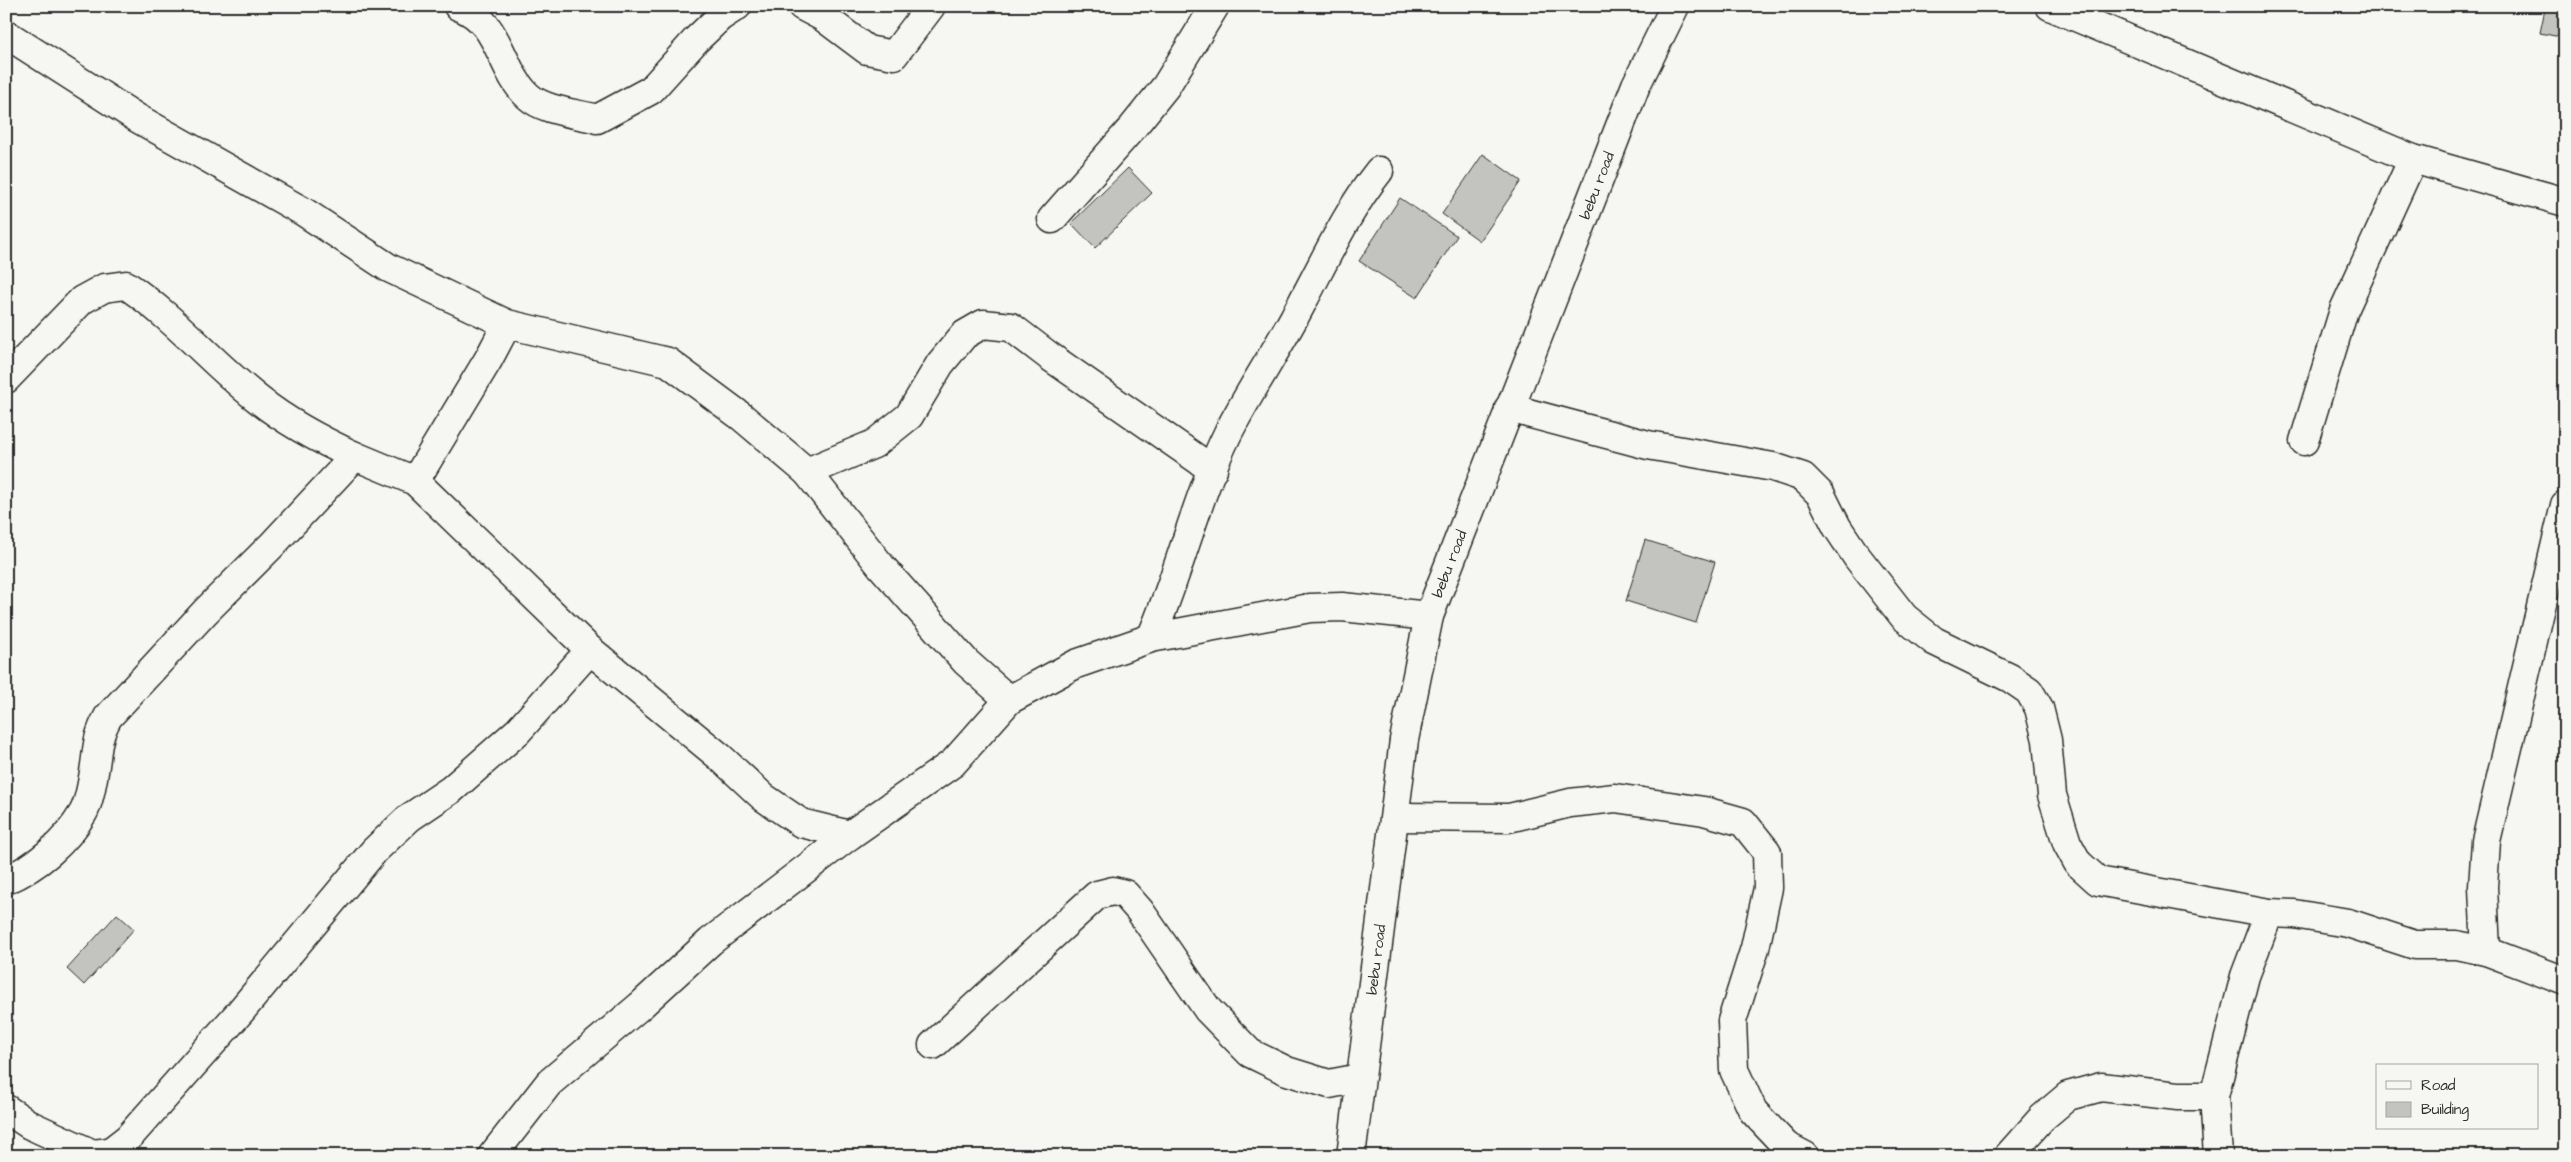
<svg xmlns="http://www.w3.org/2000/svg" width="2571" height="1162" font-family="'Architects Daughter',sans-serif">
	<rect width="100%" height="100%" fill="#f6f6f2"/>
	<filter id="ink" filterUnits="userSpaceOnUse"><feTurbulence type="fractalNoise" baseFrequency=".02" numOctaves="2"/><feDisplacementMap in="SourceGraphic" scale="10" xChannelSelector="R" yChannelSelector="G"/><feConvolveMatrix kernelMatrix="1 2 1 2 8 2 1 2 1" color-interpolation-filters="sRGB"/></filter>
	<g filter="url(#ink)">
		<g fill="#c3c3c0" stroke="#2b2b2b">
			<polygon points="2550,6 2565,6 2565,38 2540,33 2545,9 2549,10"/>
			<polygon points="1483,154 1521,181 1480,241 1442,214"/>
			<polygon points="1128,168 1152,193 1095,248 1071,223"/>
			<polygon points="1400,198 1457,236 1417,298 1359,261"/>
			<polygon points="1645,540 1715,562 1696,623 1626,601"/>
			<polygon points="117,914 134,929 84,985 67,969"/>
		</g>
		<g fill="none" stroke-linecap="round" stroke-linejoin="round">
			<defs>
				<g id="minor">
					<path d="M458,6C501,21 499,69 528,96C544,111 576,113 597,119L651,90L696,40L720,17L737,6"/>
					<polyline points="802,6 823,17 867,50 894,55 931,6"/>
					<polyline points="2050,6 2413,159 2565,202"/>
					<polyline points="6,34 137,118 304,212 389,268 507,324 668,362 742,417 807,472 881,566 966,662 1009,700 1076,664 1151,638 1310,608 1342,607 1429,616"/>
					<polyline points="1052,219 1133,127 1166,86 1215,6"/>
					<path d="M6,379L82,300L104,288L126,285C175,318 213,364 259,400C288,423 322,441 355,456"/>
					<polyline points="1509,408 1648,445 1773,467 1803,477 1821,495 1837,527 1857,557 1904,617 1934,641 2010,678 2029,691 2039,708 2047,740 2052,795 2067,843 2078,863 2098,881 2269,913 2294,914 2348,923 2415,945 2456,945 2486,951 2565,981"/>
					<polyline points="2304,441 2344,310 2413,159"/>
					<polyline points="807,472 874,444 909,416 940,364 964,335 983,324 1011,327 1049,356 1213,470"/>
					<polyline points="415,481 488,360 507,324"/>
					<path d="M1151,638C1180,571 1196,498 1228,433C1251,388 1280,346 1303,301C1327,256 1348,210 1379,171"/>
					<polyline points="1396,817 1509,818 1570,803 1615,798 1704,811 1743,822 1767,852 1768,888 1755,948 1732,1021 1734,1070 1753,1111 1786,1146 1805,1156"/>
					<path d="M6,880C37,867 66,842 83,813C89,803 92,784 94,772C98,748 96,739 108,717L205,612L271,546L355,456L415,481L590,650L720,757L763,797L801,823L850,835"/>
					<polyline points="2486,951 2483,887 2486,841 2565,505"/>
					<polyline points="933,1045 1097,895 1113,891 1125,894 1140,911 1208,1010 1250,1053 1287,1071 1329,1084 1360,1078"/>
					<polyline points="6,1109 30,1125 93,1154 110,1152 128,1138 240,1012 374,851 409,818 452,789 518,731 590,650"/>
					<polyline points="492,1156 549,1083 640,1006 711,941 850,835 953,763 1009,700"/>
					<path id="s1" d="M1351,1156L1404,740L1429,616L1636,85L1675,6"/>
					<polyline points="2008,1156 2042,1118 2068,1096 2101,1087 2178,1096 2214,1096"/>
					<polyline points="2218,1156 2214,1096 2245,976 2269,913"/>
				</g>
			</defs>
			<use href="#minor" stroke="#2b2b2b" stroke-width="31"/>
			<use href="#minor" stroke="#f6f6f2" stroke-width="28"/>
		</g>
	</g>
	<g text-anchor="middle" stroke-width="4.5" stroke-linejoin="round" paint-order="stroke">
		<g font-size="15" fill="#2b2b2b" stroke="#f6f6f2">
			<text dy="5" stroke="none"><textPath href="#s1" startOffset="1008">bebu road</textPath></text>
			<text dy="5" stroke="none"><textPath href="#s1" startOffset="602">bebu road</textPath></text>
			<text dy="5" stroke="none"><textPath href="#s1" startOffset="198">bebu road</textPath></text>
		</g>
	</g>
	<rect width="2571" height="1162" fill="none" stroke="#f6f6f2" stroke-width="25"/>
	<rect x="12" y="12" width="2546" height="1137" fill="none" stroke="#2b2b2b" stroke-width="2" filter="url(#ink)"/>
	<rect x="2376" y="1064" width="162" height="65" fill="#f6f6f2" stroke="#a5a5a2"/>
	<rect x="2386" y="1081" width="25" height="8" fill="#f6f6f2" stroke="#a5a5a2"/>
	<text x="2421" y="1090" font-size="15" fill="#2b2b2b">Road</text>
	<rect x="2386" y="1102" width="25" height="15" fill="#c3c3c0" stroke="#a5a5a2"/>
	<text x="2421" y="1114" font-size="15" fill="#2b2b2b">Building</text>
</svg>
